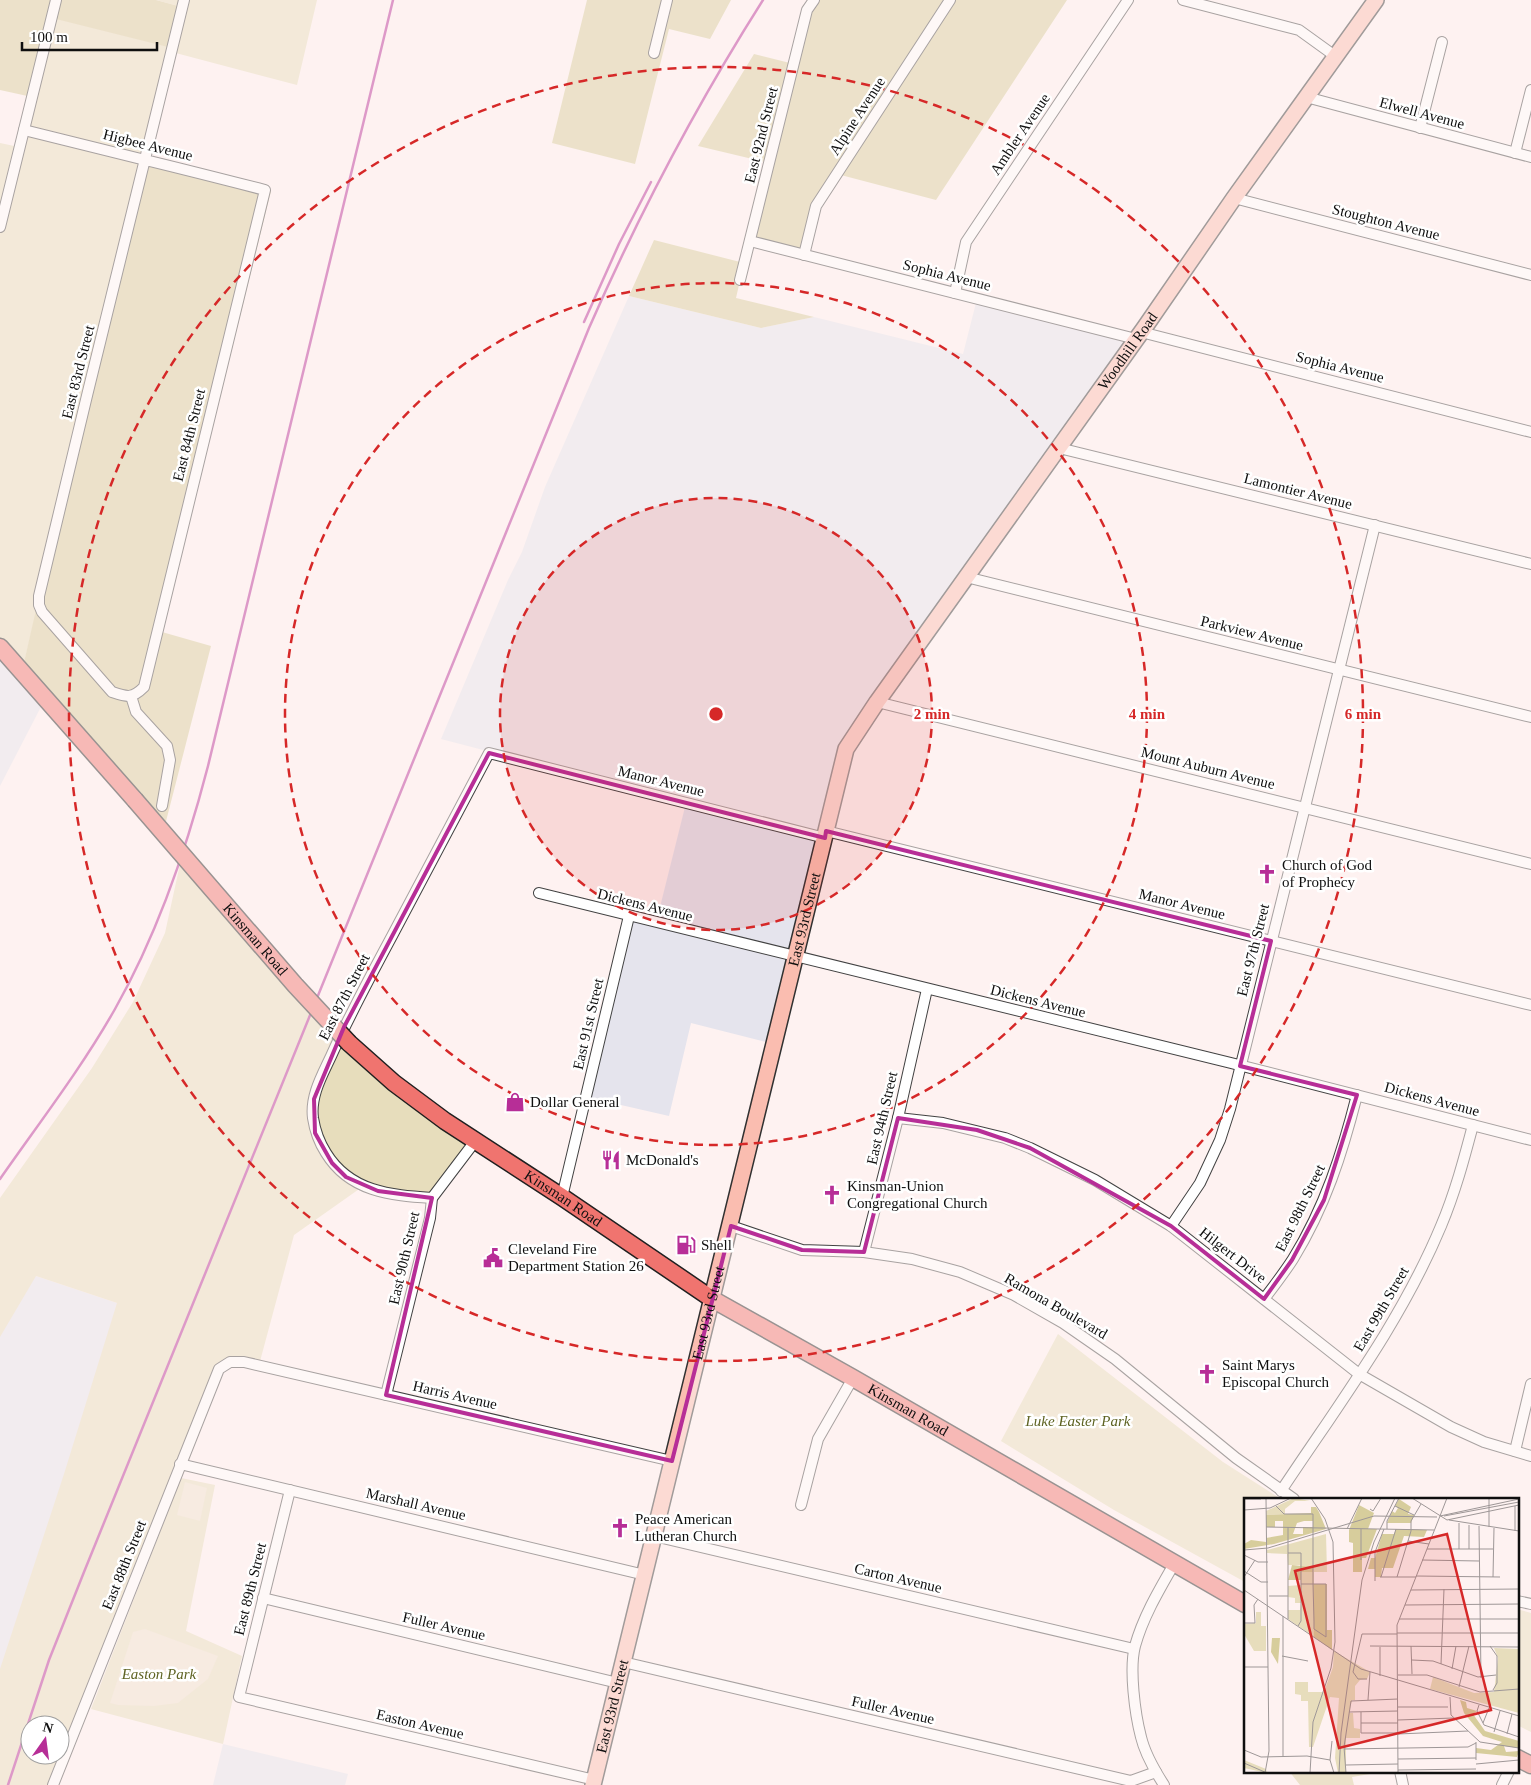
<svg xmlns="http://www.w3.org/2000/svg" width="1531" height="1785" font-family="Georgia,serif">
	<rect width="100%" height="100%" fill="#fef2f1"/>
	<g fill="#e5e4ed">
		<polygon points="629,296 761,328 814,317 963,354 977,299 1136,339 846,749 774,1044 691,1023 669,1116 586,1097 629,916 656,923 686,803 441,739 508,580 522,552 545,487"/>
		<polygon points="0,647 45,699 0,786"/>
		<polygon points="0,1264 138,1310 0,1705"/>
		<polygon points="223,1744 348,1774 345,1785 213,1785"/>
	</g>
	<g fill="#e7ddbc" fill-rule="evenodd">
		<polygon points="156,0 317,0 297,85 172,52 22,671 0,647 0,143 19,147 52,18 182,7"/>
		<path d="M182,855L349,1043L476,1140L432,1198L362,1187L294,1235L259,1365L244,1362L219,1369L53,1785H0V1669L64,1474L117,1303L36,1276L0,1337V1198L92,1068L133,1002L165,933ZM30,1725H60V1755H30Z"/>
		<polygon points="1058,1334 1223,1462 1281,1499 1245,1499 1245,1582 1114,1510 1001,1441"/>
		<polygon points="181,1478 215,1485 186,1631 242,1656 223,1744 91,1709"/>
		<polygon points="1517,1609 1531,1613 1531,1732 1517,1725"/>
	</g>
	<g fill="#d7cd9c">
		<polygon points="0,0 156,0 182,7 172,48 52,18 32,97 0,90"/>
		<polygon points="587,0 731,0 710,39 669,29 635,164 552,143"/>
		<polygon points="814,0 1067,0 936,200 837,174 816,206 804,255 750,241 769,163 698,146 754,54 794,64"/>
		<polygon points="145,160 271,191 162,632 211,646 163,833 22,671 57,518"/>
		<polygon points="654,240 744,263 736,298 814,317 761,328 629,296"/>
		<polygon points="1289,1771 1388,1771 1352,1777 1354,1785 1300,1785"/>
	</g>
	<g fill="#efe2ce">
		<polygon points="185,1482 207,1488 200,1521 177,1515"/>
		<polygon points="145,1629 218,1656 208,1679 178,1703 154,1706 118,1705 110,1703 133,1632"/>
	</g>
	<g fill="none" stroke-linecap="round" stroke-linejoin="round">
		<defs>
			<g id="street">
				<polyline points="1183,0 1299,30 1335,56"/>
				<polyline points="654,53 667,0"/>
				<polyline points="1306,97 1531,157"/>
				<polyline points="1420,128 1442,42"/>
				<path d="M24,130L32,132L137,158C179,168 222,179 265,190L144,687C132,699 127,697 112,692L42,612L39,605V596C86,397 135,199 184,0"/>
				<polyline points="1515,153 1531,90"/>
				<polyline points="1234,198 1531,275"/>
				<polyline points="0,227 56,0"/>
				<polyline points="750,241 1136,339"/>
				<polyline points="804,255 816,206 950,0"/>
				<polyline points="740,280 807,10 814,0"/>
				<polyline points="955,293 966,242 1128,0"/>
				<polyline points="1141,332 1531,432"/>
				<polyline points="1059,448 1531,564"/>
				<polyline points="966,577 1531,717"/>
				<polyline points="131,696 136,712 167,746 170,760 162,806"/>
				<polyline points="877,702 1531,864"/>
				<polyline points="826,831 1531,1005"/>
				<polyline points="539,893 1231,1063 1531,1140"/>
				<polyline points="898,1118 943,1123 1005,1138 1030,1148 1095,1180 1171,1226 1359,1374 1451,1427 1484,1442 1531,1456"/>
				<polyline points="562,1197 629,916"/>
				<path d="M432,1198C390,1195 350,1192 326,1153C319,1142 315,1131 313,1118C310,1095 323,1074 332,1054C350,1014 371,975 392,936C424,875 457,814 489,753L825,838"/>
				<polyline points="731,1226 802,1250 864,1252 912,1259 960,1272 1014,1295 1063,1323 1115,1359 1236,1458 1294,1499"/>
				<polyline points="1171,1226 1200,1183 1220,1140 1230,1109 1375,525"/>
				<polyline points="864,1252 898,1118 927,989"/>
				<path d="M1264,1299C1274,1286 1284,1273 1293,1259C1325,1207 1342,1154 1357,1095"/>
				<polyline points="386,1395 430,1218 432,1198 476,1140"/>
				<polyline points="1515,1451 1531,1384"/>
				<polyline points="180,1464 645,1575"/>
				<polyline points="290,1490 239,1697 595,1780"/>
				<path d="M1281,1491C1338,1405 1401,1322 1441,1226C1455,1193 1464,1159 1473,1125"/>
				<polyline points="801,1505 818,1439 853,1378"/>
				<polyline points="654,1536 1134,1649"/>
				<polyline points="263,1598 618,1683"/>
				<polyline points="1517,1601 1531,1604"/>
				<polyline points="623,1662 1131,1781 1156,1772"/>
				<polyline points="1400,1771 1403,1785"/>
				<polyline points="53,1785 219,1369 230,1362 244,1362 672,1461"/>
				<path d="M1164,1785C1155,1771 1145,1754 1141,1737C1135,1714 1129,1669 1135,1646C1143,1617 1159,1590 1174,1564"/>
				<polyline points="1502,1785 1509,1771"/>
			</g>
			<g id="secondary">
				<path id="s1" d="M593,1785L846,749L877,702L1145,327L1234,198L1376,0"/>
			</g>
			<g id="primary">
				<polyline points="0,647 135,800"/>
				<path id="s2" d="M349,1043L394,1083L445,1121L562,1197L712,1299L853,1378L1245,1604"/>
				<polyline points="1517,1758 1531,1765"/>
			</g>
		</defs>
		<use href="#street" stroke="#424242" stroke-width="12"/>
		<use href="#secondary" stroke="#313131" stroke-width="18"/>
		<use href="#primary" stroke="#202020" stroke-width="19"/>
		<use href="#street" stroke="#fff" stroke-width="10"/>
		<use href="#secondary" stroke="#fabdb0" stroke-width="15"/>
		<use href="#primary" stroke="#f0746f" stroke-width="16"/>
		<g stroke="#b72e97" stroke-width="2.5">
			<polyline points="584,322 619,244 651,182"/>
			<path d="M0,1179C39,1123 81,1069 115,1009C158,933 186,851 208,766L393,0"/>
			<path d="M8,1785L49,1660L84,1572L589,328C639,214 697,104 763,0"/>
		</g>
		<defs>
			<g id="primary-bridge">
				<path id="s3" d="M135,800L295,985L349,1043"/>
			</g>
		</defs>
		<use href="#primary-bridge" stroke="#202020" stroke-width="19" stroke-linecap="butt"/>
		<use href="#primary-bridge" stroke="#f0746f" stroke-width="16"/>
	</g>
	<path d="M0 0H1531V1785H0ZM489,753L825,838L826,831L1271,941L1240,1066L1357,1095L1324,1200L1292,1260L1264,1299L1171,1226L1030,1148L977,1130L898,1118L864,1252L802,1250L731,1226L672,1461L386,1395L432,1198L378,1191L346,1177L332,1163L315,1133L314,1099L344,1027Z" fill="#fef2f1" fill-opacity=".55" fill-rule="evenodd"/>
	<path fill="none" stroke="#b72e97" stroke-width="4" stroke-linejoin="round" d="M489,753L825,838L826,831L1271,941L1240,1066L1357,1095L1324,1200L1292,1260L1264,1299L1171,1226L1030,1148L977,1130L898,1118L864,1252L802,1250L731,1226L672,1461L386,1395L432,1198L378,1191L346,1177L332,1163L315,1133L314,1099L344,1027Z"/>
	<circle cx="716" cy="714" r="216" fill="#d62828" fill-opacity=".12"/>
	<g fill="none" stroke="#d62828" stroke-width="2.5" stroke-dasharray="9 6">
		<circle cx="716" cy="714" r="216"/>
		<circle cx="716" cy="714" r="431"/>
		<circle cx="716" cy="714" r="647"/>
	</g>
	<defs>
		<symbol id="church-bare" viewBox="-9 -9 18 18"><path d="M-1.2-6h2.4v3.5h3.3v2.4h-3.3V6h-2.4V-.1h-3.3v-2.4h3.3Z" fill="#b72e97" stroke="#fff" stroke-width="2.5" paint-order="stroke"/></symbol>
		<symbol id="shop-bare" viewBox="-9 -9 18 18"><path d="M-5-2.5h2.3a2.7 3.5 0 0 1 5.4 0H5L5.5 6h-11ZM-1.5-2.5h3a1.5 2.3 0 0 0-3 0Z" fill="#b72e97" stroke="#fff" stroke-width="2.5" paint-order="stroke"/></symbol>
		<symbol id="restaurant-bare" viewBox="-9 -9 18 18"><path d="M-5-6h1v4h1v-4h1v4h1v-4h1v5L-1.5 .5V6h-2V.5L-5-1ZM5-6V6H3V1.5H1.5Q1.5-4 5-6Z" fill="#b72e97" stroke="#fff" stroke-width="2.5" paint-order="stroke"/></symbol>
		<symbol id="fuel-bare" viewBox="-9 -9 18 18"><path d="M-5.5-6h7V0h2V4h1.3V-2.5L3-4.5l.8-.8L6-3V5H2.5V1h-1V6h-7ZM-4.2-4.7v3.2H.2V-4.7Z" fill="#b72e97" stroke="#fff" stroke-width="2.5" paint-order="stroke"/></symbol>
		<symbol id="civic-bare" viewBox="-9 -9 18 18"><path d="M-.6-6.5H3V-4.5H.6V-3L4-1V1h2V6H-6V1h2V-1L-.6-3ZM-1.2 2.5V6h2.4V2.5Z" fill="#b72e97" stroke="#fff" stroke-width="2.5" paint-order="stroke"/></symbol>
	</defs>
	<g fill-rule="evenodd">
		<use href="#church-bare" x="1253" y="860" width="28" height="28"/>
		<use href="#shop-bare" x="501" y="1088" width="28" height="28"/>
		<use href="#restaurant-bare" x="597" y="1146" width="28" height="28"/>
		<use href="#church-bare" x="818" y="1181" width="28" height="28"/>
		<use href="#fuel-bare" x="672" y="1231" width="28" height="28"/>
		<use href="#civic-bare" x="479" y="1244" width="28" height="28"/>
		<use href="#church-bare" x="1193" y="1360" width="28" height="28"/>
		<use href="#church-bare" x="606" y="1514" width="28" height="28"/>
	</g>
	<g text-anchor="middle" stroke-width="5" stroke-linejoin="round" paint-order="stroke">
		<g font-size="15" fill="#0f0f0f" stroke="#fff">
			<text transform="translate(1422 113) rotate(15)" y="5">Elwell Avenue</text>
			<text transform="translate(857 116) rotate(-57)" y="5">Alpine Avenue</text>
			<text transform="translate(1020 134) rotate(-56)" y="5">Ambler Avenue</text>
			<text transform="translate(761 135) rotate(-76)" y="5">East 92nd Street</text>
			<text transform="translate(148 145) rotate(14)" y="5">Higbee Avenue</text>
			<text transform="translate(1386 222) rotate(14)" y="5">Stoughton Avenue</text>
			<text transform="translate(947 275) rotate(14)" y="5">Sophia Avenue</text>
			<text dy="5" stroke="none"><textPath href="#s1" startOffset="1554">Woodhill Road</textPath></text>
			<text transform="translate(1340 367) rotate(14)" y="5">Sophia Avenue</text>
			<text transform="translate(78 372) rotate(-76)" y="5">East 83rd Street</text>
			<text transform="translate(189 435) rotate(-76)" y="5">East 84th Street</text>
			<text transform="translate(1298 491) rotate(14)" y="5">Lamontier Avenue</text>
			<text transform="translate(1252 633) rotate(14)" y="5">Parkview Avenue</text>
			<text transform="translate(1208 768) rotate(14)" y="5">Mount Auburn Avenue</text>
			<text transform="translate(661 781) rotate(14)" y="5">Manor Avenue</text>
			<text transform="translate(1182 904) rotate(14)" y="5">Manor Avenue</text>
			<text transform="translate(645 905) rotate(14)" y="5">Dickens Avenue</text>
			<text dy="5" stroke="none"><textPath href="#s1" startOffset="891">East 93rd Street</textPath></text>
			<text dy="5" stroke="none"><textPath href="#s3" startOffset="184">Kinsman Road</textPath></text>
			<text transform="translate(1253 950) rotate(-76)" y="5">East 97th Street</text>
			<text transform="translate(344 997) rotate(-63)" y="5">East 87th Street</text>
			<text transform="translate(1038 1001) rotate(14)" y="5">Dickens Avenue</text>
			<text transform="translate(588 1024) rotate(-77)" y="5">East 91st Street</text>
			<text transform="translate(1432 1099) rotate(15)" y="5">Dickens Avenue</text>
			<text transform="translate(882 1118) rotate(-77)" y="5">East 94th Street</text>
			<text dy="5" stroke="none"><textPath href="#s2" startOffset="265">Kinsman Road</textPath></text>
			<text transform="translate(1300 1208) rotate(-64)" y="5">East 98th Street</text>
			<text transform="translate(1233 1255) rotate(38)" y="5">Hilgert Drive</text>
			<text transform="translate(404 1258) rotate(-77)" y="5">East 90th Street</text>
			<text transform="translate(1056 1306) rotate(30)" y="5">Ramona Boulevard</text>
			<text transform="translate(1381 1309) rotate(-60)" y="5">East 99th Street</text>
			<text dy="5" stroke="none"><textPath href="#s1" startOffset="486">East 93rd Street</textPath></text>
			<text transform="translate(455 1395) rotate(13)" y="5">Harris Avenue</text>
			<text dy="5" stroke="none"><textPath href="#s2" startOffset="670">Kinsman Road</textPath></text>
			<text transform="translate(416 1504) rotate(13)" y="5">Marshall Avenue</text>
			<text transform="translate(124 1565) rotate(-68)" y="5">East 88th Street</text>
			<text transform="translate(898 1578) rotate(13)" y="5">Carton Avenue</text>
			<text transform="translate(250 1589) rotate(-76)" y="5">East 89th Street</text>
			<text transform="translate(444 1626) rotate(13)" y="5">Fuller Avenue</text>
			<text dy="5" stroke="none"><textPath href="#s1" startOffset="81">East 93rd Street</textPath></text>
			<text transform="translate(893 1710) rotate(13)" y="5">Fuller Avenue</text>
			<text transform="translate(420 1724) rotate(13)" y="5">Easton Avenue</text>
		</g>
		<g font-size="15" fill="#0f0f0f" stroke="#fff" text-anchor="start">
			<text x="1282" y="870">Church of God<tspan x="1282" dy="17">of Prophecy</tspan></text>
			<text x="530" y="1107">Dollar General</text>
			<text x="626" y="1165">McDonald's</text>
			<text x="847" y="1191">Kinsman-Union<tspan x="847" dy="17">Congregational Church</tspan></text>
			<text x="701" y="1250">Shell</text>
			<text x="508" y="1254">Cleveland Fire<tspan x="508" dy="17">Department Station 26</tspan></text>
			<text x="1222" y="1370">Saint Marys<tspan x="1222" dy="17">Episcopal Church</tspan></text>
			<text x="635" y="1524">Peace American<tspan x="635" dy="17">Lutheran Church</tspan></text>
		</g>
		<g font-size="15" font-style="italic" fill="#5e6322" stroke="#fff">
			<text x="1078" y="1426">Luke Easter Park</text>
			<text x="159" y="1679">Easton Park</text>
		</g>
	</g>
	<g transform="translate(1244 1498)">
		<rect width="275" height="275" fill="#fef2f1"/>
		<path d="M50,0L66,3H51L41,11V16L22,17V13ZM82,36L83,74H70V139L44,121V112H56L57,105H51V100L44,99V88L57,87L56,67H44L43,56L23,55V52ZM12,114H17V128H22V153H10L0,136V126L12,125ZM250,150L275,151V215L186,191L189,179L230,195L250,194L254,160ZM90,153L126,174L123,181L116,182L111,188V202H108L105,215H109L110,230L116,231V240H102V275H94L91,260L95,200L86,199L69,249H65L64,203H57V197L51,196V184H64V194H80L89,169ZM0,262L22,271L23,275L0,270Z" fill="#e7ddbc"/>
		<path d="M155,1L167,9L164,16L170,17L167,25H143L148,13L151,15L154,10L151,8ZM115,7L130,15L124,31H133L122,60H118V74H109V45L105,44V32ZM67,9H72L75,14L82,31L30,46L0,51V46L7,42L22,44V40L39,37V23H31V29H22V17L67,15ZM60,23H69V29H59V36H49L53,25ZM152,31L183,32L180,39L160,38L149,70H138L137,79H131V71H124L127,60H131L138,36H150ZM48,67L69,69V74H57V82H44ZM69,86H83V132H88V152L70,139ZM28,140H36L34,166L27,154ZM216,202L222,204L223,210L233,213L229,216L241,233L275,243V250L260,248L262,254L275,253L273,259L232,255V250L247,252L258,244L239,238L220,215Z" fill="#d7cd9c" fill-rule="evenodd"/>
		<path fill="none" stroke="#9e9797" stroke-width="1" d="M168,0L203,22L275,7M245,0V29M0,1H17M32,8L40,16H69V86L70,123V131L82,139V86H57M151,8L170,17M126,11L129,13L137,0M0,12L26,10L47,0M196,18L203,0M196,18L275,1M200,18L275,4M205,22L275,33M215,25V51M225,27V51M235,28L237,180M22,29L190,32M44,29V121M103,31L118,0M117,31V62M143,31V23L155,0M271,33V8M164,43L185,46M183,51H249M0,52L24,50L130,18L193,19M44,55H57V123L54,128M0,57L14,64H24M178,62L235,63M0,73L17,84H24M172,78L256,79M0,79L11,62M136,79H172M137,79L152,31M153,79L167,33V23L177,6M249,79L250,30M131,83V54L140,31M0,92L117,171L275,218M167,92L275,91M25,98H44M161,107L275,106M155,121H275M0,125H11L10,107L14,101M153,135H275M126,148L275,149M167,148L168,176M246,148L253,158V185L249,192M136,149V178M38,158L64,163M168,162L189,163L234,179L252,177M197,166L200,91M0,169H24M208,171L212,148M154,177H183L236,194L275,191M123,181H114L109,174L118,136H153M215,189L225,148M206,199L207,217L236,244L275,250M124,202L126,174M235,207L233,213L240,227L275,239M154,209H204M105,214L154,213M117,214V235H154M154,222L209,220M117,225H154M239,225L245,210M250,234L256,213M154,236L224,233M263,236L268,216M88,243L86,262L90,275M100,251L224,249L232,245M0,252L17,259L63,258L86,262M39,259V118M154,261L232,260M232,262V244M0,265L23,275M232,266L275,262M102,267L154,266M154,272L232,271M21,275L25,253L22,0M66,275L69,224L87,170L91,144L89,44L81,21L67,0M95,275L97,235L118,82L130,44L151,0M102,275L100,249L107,203L154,201M154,275L153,127L196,18"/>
		<path fill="#d62828" fill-opacity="0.15" stroke="#d62828" stroke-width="2.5" d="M203,36L247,212L95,250L51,73Z"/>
		<rect width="275" height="275" fill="none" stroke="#0f0f0f" stroke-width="2.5"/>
	</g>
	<circle cx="716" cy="714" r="8" fill="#d62828" stroke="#fff" stroke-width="2.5"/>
	<g font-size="15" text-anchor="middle" font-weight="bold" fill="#d62828" stroke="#fff" stroke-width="5" stroke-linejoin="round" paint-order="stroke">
		<text x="932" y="719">2 min</text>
		<text x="1147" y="719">4 min</text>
		<text x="1363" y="719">6 min</text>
	</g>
	<g transform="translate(45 1740) rotate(14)"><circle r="24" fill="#ffffff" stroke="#9f9f9f"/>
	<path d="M0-4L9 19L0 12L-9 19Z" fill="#b72e97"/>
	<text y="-8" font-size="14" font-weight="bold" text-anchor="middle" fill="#0f0f0f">N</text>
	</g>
	<path d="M22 42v8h135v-8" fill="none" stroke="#0f0f0f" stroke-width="2.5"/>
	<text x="30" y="42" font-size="15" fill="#0f0f0f" stroke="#ffffff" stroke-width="4" paint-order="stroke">100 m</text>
</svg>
